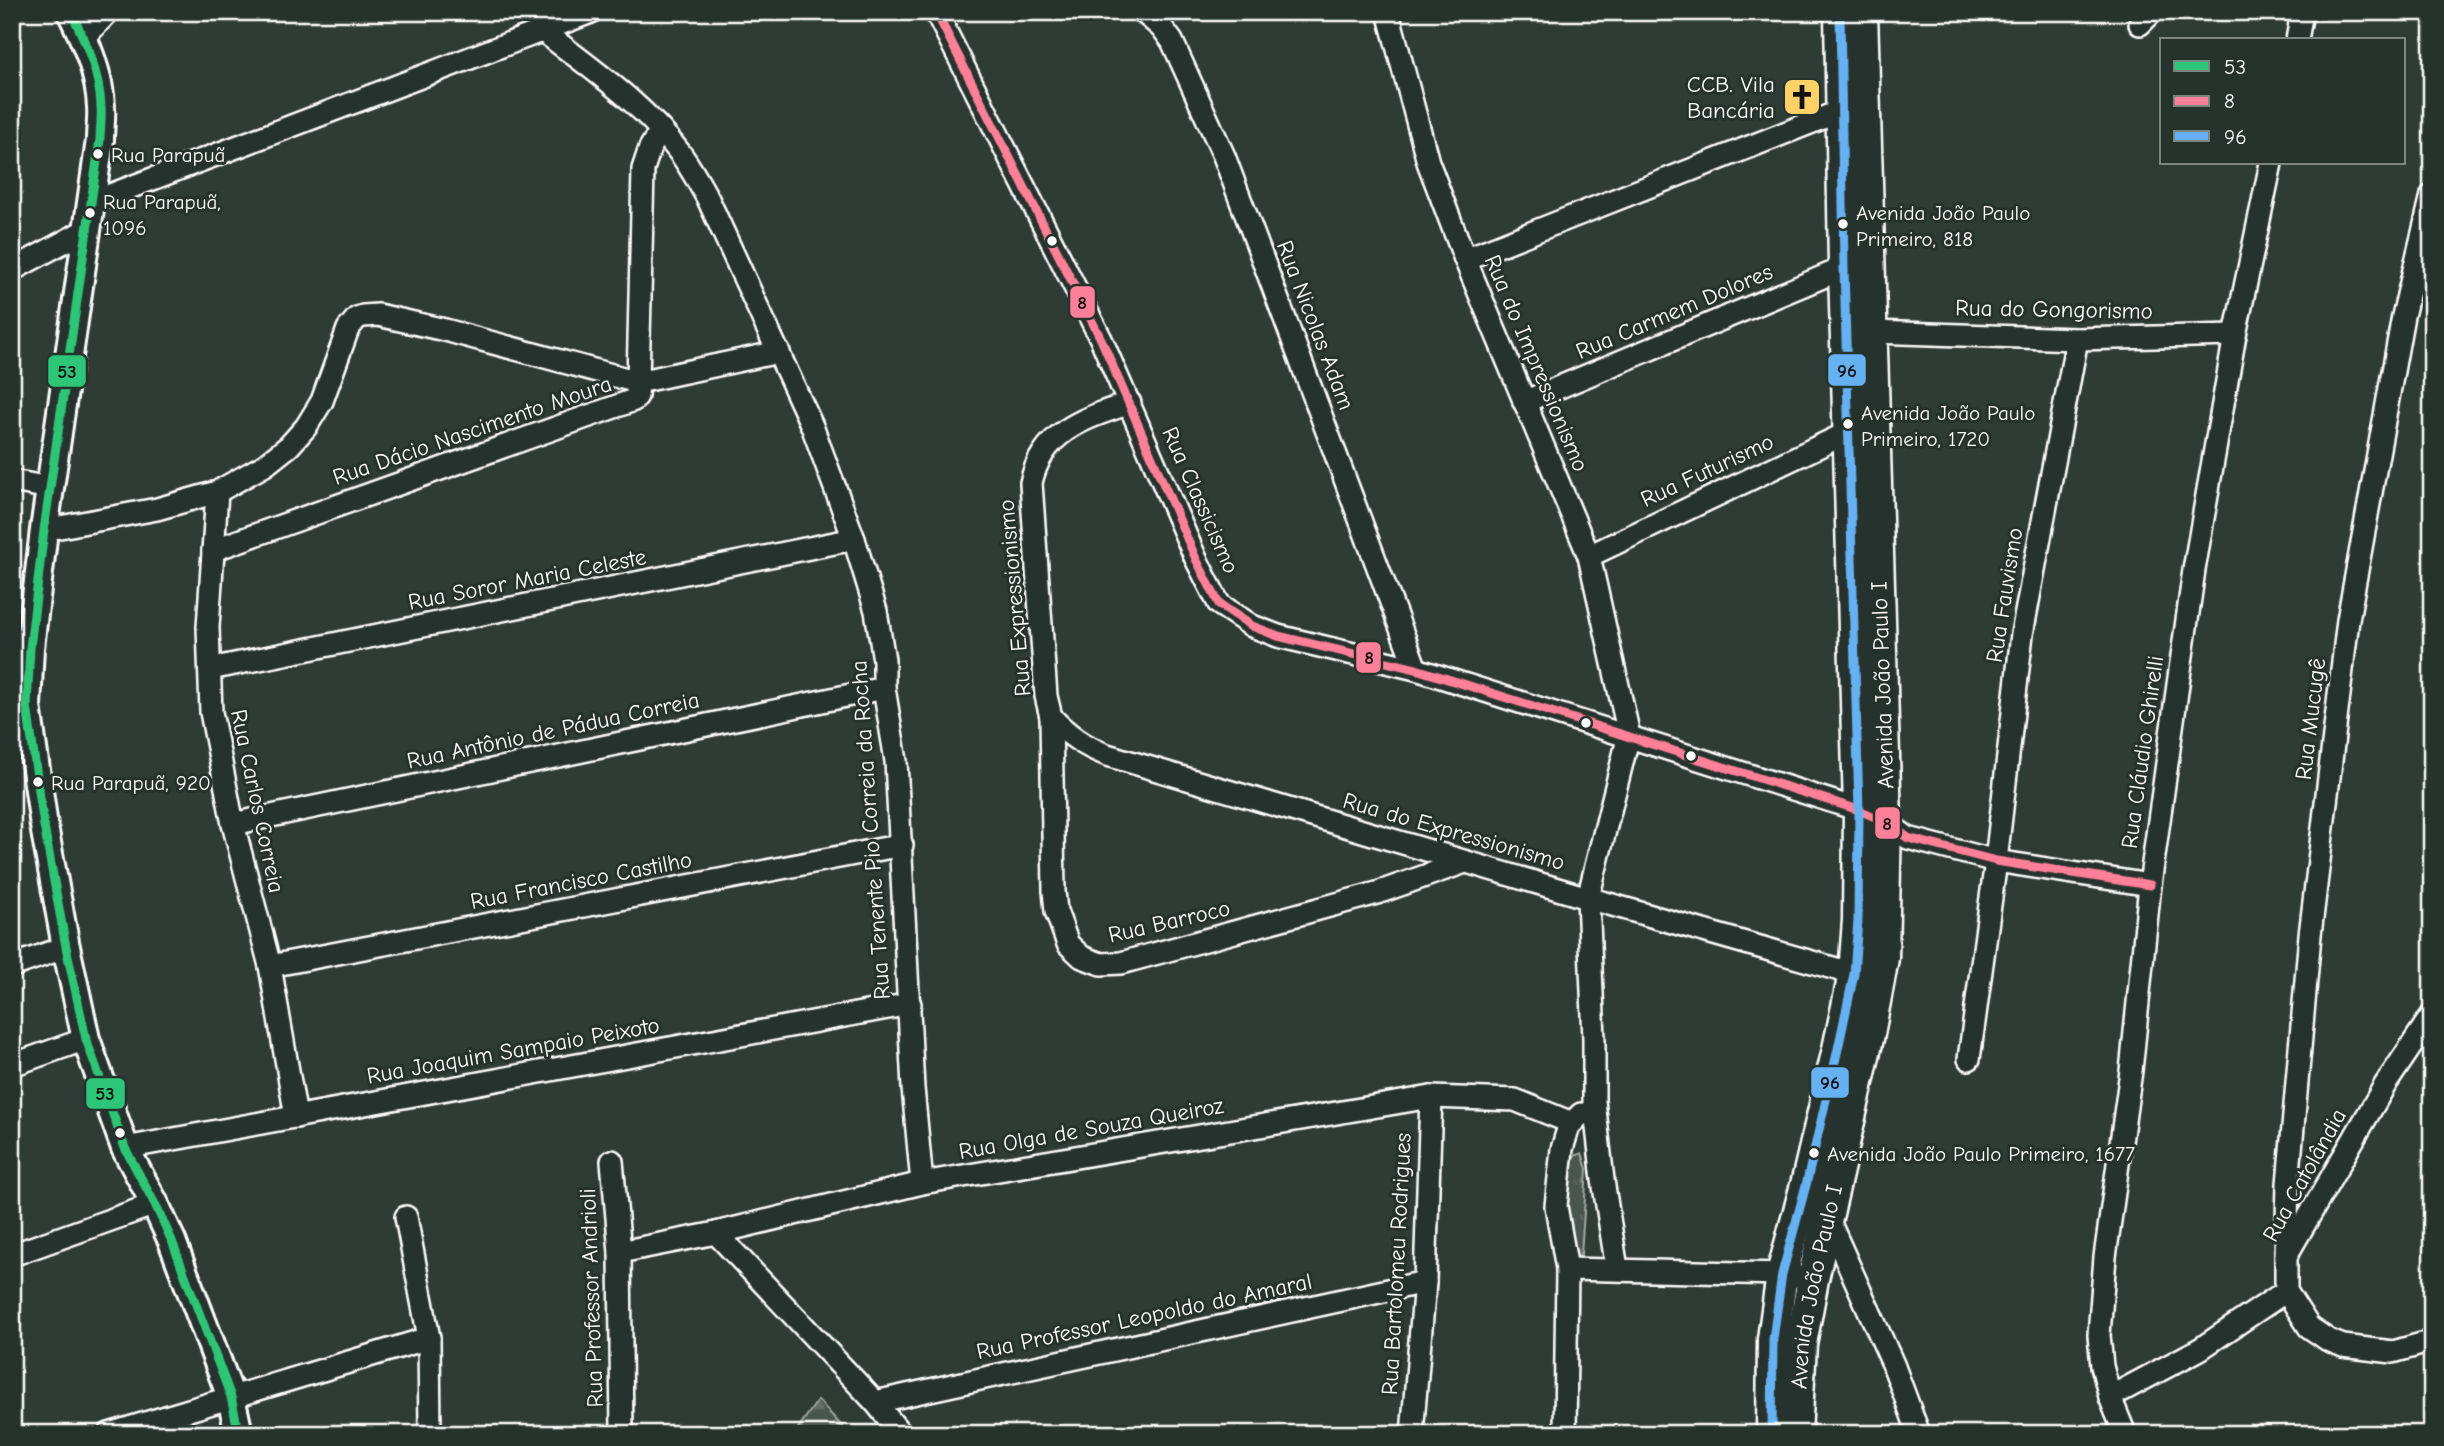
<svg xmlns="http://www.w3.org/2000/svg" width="2444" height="1446" font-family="'Comic Neue',sans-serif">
	<defs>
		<pattern id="forest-firs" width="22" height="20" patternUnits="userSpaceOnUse" patternTransform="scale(1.75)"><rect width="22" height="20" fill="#4a544f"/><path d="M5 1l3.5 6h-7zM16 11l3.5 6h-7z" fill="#656e69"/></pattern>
		<pattern id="park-tufts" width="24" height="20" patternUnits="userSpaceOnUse" patternTransform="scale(1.75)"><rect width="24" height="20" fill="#4a544f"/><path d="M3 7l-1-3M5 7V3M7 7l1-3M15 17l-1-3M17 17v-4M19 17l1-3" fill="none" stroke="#656e69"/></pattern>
	</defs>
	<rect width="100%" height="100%" fill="#2f3b35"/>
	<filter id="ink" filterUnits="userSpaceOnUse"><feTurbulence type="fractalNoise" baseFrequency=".0143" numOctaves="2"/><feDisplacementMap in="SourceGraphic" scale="14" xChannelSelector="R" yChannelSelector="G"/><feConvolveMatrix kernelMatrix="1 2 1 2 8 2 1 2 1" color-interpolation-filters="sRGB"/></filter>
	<g filter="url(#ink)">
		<polygon fill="url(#forest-firs)" stroke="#a4aaa7" stroke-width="2" points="818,1400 849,1434 794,1434"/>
		<polygon fill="url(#park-tufts)" stroke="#a4aaa7" stroke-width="2" points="1582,1153 1587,1169 1581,1254 1564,1255 1565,1160"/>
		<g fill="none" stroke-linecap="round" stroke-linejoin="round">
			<defs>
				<g id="minor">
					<polyline points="936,12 1101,339 1196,559 1219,604 1252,626 1278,636 1416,669 1859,810 1886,822 1908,838 1996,861 2150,885"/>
					<polyline points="1143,12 1163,29 1172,41 1224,156 1416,669"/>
					<polyline points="1388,12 1428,162 1465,259 1589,556 1629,735 1588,898 1594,1039 1594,1101 1603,1180 1617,1269"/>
					<polyline points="2140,24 2152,12"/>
					<path d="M543,31C590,68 644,104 680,153C691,168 699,183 708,199L812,426L854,539L876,611L884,660V688L896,761L913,1088L922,1183"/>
					<polyline points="84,38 108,12"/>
					<polyline points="2297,40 2302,12"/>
					<polyline points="92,202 591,12"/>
					<polyline points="1465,259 1843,110"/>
					<polyline points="12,270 86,230"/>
					<polyline points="1872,332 2077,339 2235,335"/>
					<polyline points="1524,402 1844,268"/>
					<path d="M1130,403C1085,418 1042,431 1031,483L1046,696L1051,717L1054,891L1056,911L1068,944L1082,957L1101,964L1121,963L1377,893L1465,862"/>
					<polyline points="12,481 50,488"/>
					<polyline points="217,492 208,627 211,712 233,824 270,966 296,1117"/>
					<polyline points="44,530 157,509 217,492 265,465 289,446 306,427 322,401 348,329 357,318 363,316 378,315 445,330 638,382 779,352"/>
					<polyline points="213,550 634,400 637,396 638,382 643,169 650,148 661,130"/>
					<polyline points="1589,556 1849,432"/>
					<polyline points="210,669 854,539"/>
					<path d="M1051,717C1068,735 1084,746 1107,755L1588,898L1854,974"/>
					<polyline points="233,824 884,688"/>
					<polyline points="12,966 66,947"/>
					<polyline points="270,966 902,845"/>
					<polyline points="2432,1015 2385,1085 2286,1256 2286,1291 2309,1327 2328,1340 2343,1346 2393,1352 2432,1341"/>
					<polyline points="1969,1059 1996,861 2022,634 2077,339"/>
					<polyline points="12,1065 86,1039"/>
					<polyline points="125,1148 910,1004"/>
					<polyline points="612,1161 620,1252 622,1434"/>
					<polyline points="406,1217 429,1338 430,1434"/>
					<polyline points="1828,1219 1893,1364 1919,1434"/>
					<polyline points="716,1233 875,1402 901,1434"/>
					<polyline points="620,1252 716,1233 922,1183 1431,1097 1515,1100 1572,1123"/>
					<polyline points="12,1255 155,1204"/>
					<polyline points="2286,1256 2288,1184 2310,935 2348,620 2403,316 2432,195"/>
					<polyline points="1567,1269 1782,1274 1813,1279"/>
					<polyline points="2110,1397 2200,1349 2286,1291"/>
					<polyline points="875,1402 1425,1282"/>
					<polyline points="109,1434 429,1338"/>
					<polyline points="1412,1434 1425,1282 1431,1097"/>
					<polyline points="1565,1434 1567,1269 1556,1206 1562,1149 1569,1126 1581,1114"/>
					<polyline points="2125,1434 2110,1397 2102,1366 2099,1335 2105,1257 2131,1071 2150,885 2194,570 2235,335 2271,163"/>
				</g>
				<path id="tertiary" d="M71,12C85,40 100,74 101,107C102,118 100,129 100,140L44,530L30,648L27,706L44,826L66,947L86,1039L125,1148L155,1204L172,1241L231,1397L239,1434"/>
				<g id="secondary">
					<polyline points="1772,1434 1773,1339 1782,1274 1806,1185 1838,1049 1854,974 1858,920 1859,810 1844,268 1840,12"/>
					<path id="s1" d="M1796,1434L1801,1344L1813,1279L1869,1034L1883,958L1886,822L1862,12"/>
				</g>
			</defs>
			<use href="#minor" stroke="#fff" stroke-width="26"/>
			<use href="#tertiary" stroke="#fff" stroke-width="32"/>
			<use href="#secondary" stroke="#fff" stroke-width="35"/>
			<use href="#minor" stroke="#26332d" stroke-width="21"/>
			<use href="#tertiary" stroke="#26332d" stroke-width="26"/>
			<use href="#secondary" stroke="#26332d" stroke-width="30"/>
			<defs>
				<path id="bus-1" d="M71,12C85,40 100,74 101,107C102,118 100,129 100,140L44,530L30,648L27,706L44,826L66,947L86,1039L125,1148L155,1204L172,1241L231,1397L239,1434"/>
				<polyline id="bus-2" points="936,12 1101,339 1196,559 1219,604 1252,626 1278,636 1416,669 1859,810 1886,822 1908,838 1996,861 2150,885"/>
				<polyline id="bus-3" points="1772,1434 1773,1339 1782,1274 1806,1185 1838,1049 1854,974 1858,920 1859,810 1844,268 1840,12"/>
			</defs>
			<use href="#bus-1" stroke="#26332d" stroke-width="14"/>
			<use href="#bus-2" stroke="#26332d" stroke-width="14"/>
			<use href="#bus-3" stroke="#26332d" stroke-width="14"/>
			<use href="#bus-1" stroke="#2dc577" stroke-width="9"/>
			<use href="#bus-2" stroke="#ff8098" stroke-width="9"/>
			<use href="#bus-3" stroke="#66b1f2" stroke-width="9"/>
		</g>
	</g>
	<defs>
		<symbol id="church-square" viewBox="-11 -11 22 22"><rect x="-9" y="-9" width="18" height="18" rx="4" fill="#ffd166" stroke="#26332d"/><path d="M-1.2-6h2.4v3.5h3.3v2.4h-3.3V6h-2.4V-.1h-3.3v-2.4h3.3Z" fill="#111"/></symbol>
	</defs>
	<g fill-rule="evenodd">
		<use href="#church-square" x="1780" y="75" width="44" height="44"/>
	</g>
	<g fill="#fff" stroke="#26332d" stroke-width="2.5">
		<circle cx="98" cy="154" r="6"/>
		<circle cx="90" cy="213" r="6"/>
		<circle cx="1843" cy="224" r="6"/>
		<circle cx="1052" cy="241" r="6"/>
		<circle cx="1848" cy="424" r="6"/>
		<circle cx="1586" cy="723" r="6"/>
		<circle cx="1691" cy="756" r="6"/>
		<circle cx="38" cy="782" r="6"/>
		<circle cx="120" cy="1133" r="6"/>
		<circle cx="1814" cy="1153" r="6"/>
	</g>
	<g text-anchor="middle" stroke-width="6" stroke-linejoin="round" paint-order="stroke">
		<g font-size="21" fill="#fff" stroke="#26332d" text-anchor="start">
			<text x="111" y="162">Rua Parapuã</text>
			<text x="103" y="209">Rua Parapuã,<tspan x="103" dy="26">1096</tspan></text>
			<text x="1856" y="220">Avenida João Paulo<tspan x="1856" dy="26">Primeiro, 818</tspan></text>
			<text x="1861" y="420">Avenida João Paulo<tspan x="1861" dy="26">Primeiro, 1720</tspan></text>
			<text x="51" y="790">Rua Parapuã, 920</text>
			<text x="1827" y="1161">Avenida João Paulo Primeiro, 1677</text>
		</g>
		<g font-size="23" fill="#fff" stroke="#26332d" text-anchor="end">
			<text x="1775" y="92">CCB. Vila<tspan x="1775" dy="26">Bancária</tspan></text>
		</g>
		<g font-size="23" fill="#fff" stroke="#26332d">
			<text transform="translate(2054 309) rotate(1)" y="8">Rua do Gongorismo</text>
			<text transform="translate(1674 311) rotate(-23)" y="8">Rua Carmem Dolores</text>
			<text transform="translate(1316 325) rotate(69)" y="8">Rua Nicolas Adam</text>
			<text transform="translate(1537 363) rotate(67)" y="8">Rua do Impressionismo</text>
			<text transform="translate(472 430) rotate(-19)" y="8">Rua Dácio Nascimento Moura</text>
			<text transform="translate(1707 470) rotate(-25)" y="8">Rua Futurismo</text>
			<text transform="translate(1201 500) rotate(66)" y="8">Rua Classicismo</text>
			<text transform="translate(527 579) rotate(-11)" y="8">Rua Soror Maria Celeste</text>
			<text transform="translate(2004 595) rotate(-81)" y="8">Rua Fauvismo</text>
			<text transform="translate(1014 598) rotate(-95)" y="8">Rua Expressionismo</text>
			<text transform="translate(1882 685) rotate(-92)" y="8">Avenida João Paulo I</text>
			<text transform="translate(2310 719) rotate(-83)" y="8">Rua Mucugê</text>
			<text transform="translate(553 730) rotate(-12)" y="8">Rua Antônio de Pádua Correia</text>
			<text transform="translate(2142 752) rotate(-82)" y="8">Rua Cláudio Ghirelli</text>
			<text transform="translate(258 801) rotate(78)" y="8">Rua Carlos Correia</text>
			<text transform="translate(870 830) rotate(-94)" y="8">Rua Tenente Pio Correia da Rocha</text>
			<text transform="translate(1454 831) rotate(16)" y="8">Rua do Expressionismo</text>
			<text transform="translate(581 880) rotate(-11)" y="8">Rua Francisco Castilho</text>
			<text transform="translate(1169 921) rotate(-13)" y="8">Rua Barroco</text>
			<text transform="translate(513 1050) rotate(-10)" y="8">Rua Joaquim Sampaio Peixoto</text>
			<text transform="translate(1091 1128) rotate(-10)" y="8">Rua Olga de Souza Queiroz</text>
			<text transform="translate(2304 1175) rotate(-61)" y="8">Rua Catolândia</text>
			<text transform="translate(1396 1264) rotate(-87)" y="8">Rua Bartolomeu Rodrigues</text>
			<text dy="8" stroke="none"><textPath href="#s1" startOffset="149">Avenida João Paulo I</textPath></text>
			<text transform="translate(591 1298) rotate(-92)" y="8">Rua Professor Andrioli</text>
			<text transform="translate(1144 1316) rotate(-12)" y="8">Rua Professor Leopoldo do Amaral</text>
		</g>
	</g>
	<g stroke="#26332d" stroke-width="2.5">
		<rect x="1069" y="285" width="27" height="34" rx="7" fill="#ff8098"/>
		<rect x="1827" y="353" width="40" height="34" rx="7" fill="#66b1f2"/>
		<rect x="47" y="354" width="40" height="34" rx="7" fill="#2dc577"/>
		<rect x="1355" y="641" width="27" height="33" rx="7" fill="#ff8098"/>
		<rect x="1874" y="806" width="27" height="34" rx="7" fill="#ff8098"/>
		<rect x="1810" y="1066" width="40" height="33" rx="7" fill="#66b1f2"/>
		<rect x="85" y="1077" width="41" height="33" rx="7" fill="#2dc577"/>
	</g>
	<g font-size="19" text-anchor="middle" font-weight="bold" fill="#111">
		<text x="1082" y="309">8</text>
		<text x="1847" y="377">96</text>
		<text x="67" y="378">53</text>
		<text x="1369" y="664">8</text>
		<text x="1887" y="830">8</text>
		<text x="1830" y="1089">96</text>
		<text x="105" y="1100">53</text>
	</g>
	<rect width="2444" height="1446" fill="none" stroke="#26332d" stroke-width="42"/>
	<rect x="21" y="21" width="2402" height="1404" fill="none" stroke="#fff" stroke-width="2.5" filter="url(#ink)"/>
	<rect x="2160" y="38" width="245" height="126" fill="#26332d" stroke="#7d8581" stroke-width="2"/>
	<rect x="2174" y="61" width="35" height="10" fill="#2dc577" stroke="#7d8581" stroke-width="2"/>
	<text x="2224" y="74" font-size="21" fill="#ffffff">53</text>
	<rect x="2174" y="96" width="35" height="10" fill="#ff8098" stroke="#7d8581" stroke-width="2"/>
	<text x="2224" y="108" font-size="21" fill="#ffffff">8</text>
	<rect x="2174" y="131" width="35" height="10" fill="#66b1f2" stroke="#7d8581" stroke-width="2"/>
	<text x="2224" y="144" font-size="21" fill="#ffffff">96</text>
</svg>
